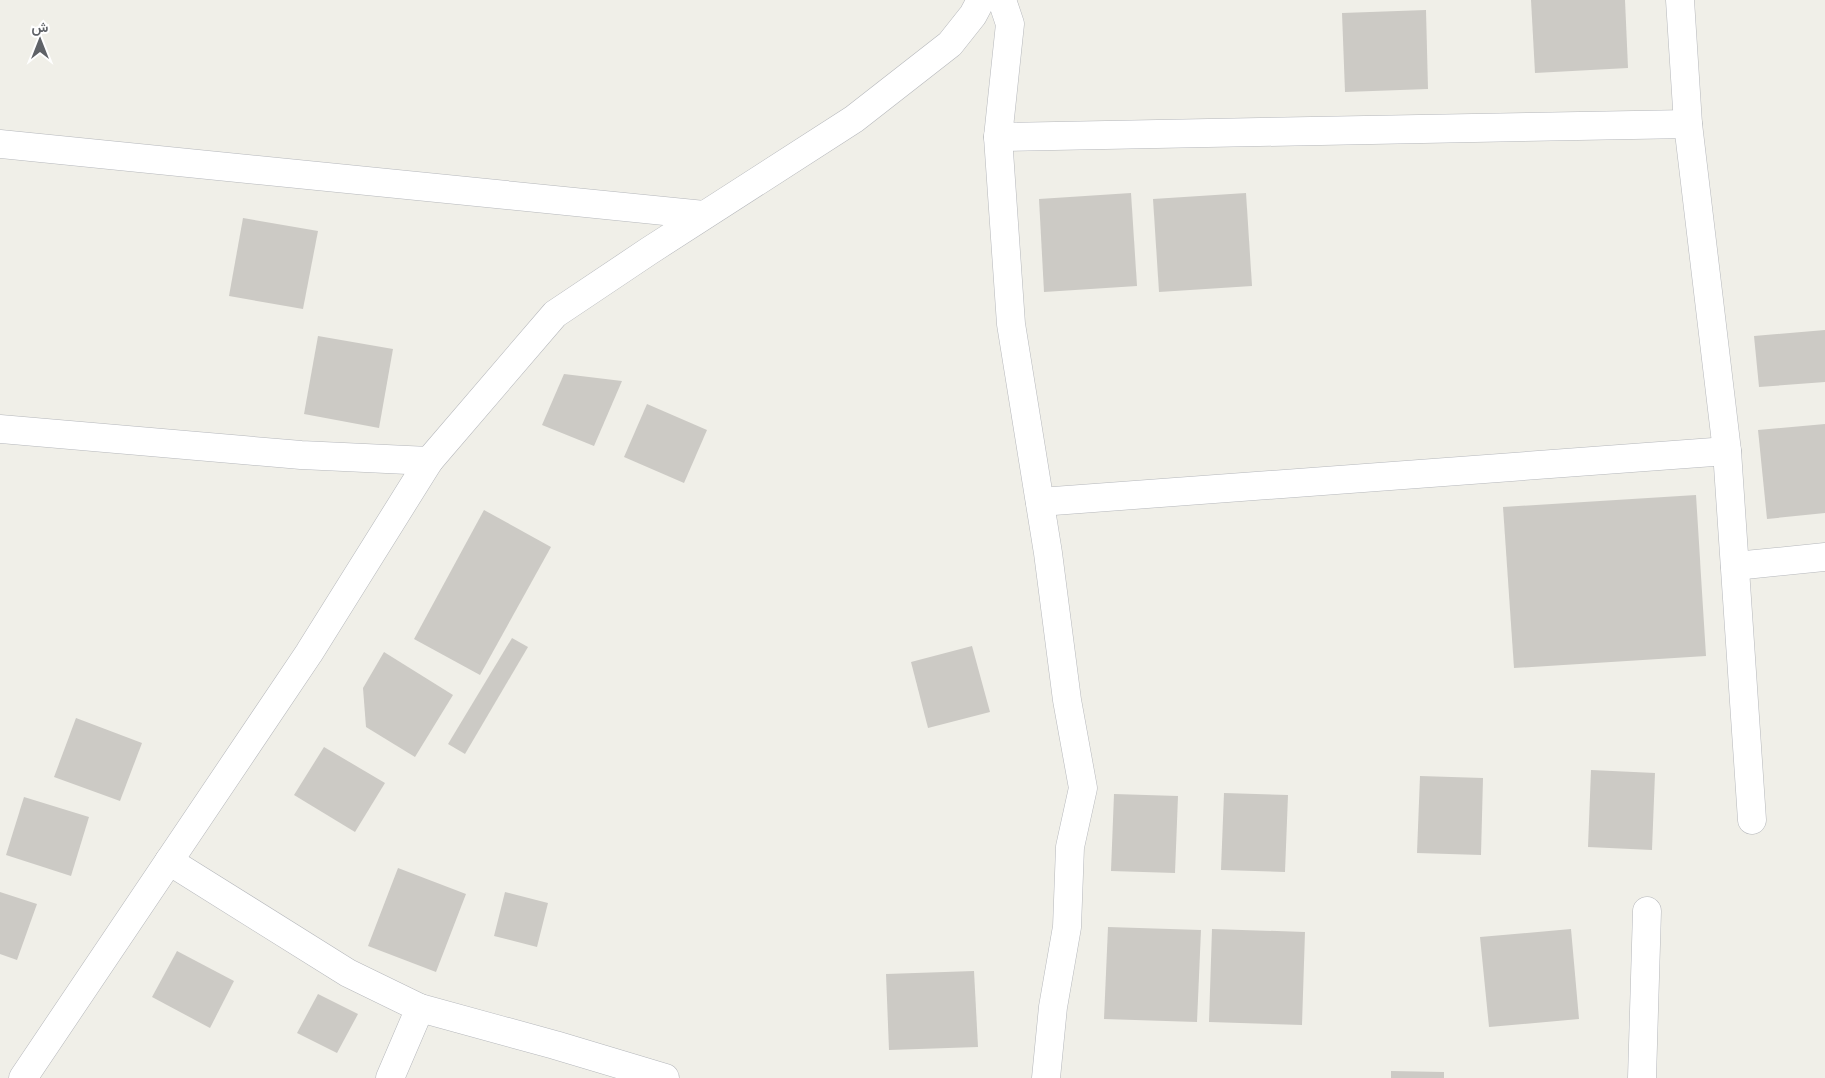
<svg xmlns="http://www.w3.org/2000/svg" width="1825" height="1078" font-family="Figtree,Vazirmatn,sans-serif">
	<rect width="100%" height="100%" fill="#f0efe8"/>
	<g fill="#cccac5">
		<polygon points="1531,0 1625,0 1628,68 1535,73"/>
		<polygon points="1426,10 1428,89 1345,92 1342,13"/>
		<polygon points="1131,193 1137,286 1044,292 1039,199"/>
		<polygon points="1246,193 1252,286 1159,292 1153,199"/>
		<polygon points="243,218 318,231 303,309 229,296"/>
		<polygon points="1825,330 1825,382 1759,387 1754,336"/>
		<polygon points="318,336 393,349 379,428 304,414"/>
		<polygon points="564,374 622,381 594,446 542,425"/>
		<polygon points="647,404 707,430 684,483 624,457"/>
		<polygon points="1825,424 1825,513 1767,519 1758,430"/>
		<polygon points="1696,495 1706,656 1514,668 1503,507"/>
		<polygon points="484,510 551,547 480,675 414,639"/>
		<polygon points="512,638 528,647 465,754 448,744"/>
		<polygon points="972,646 990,712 928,728 911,662"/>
		<polygon points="384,652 453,695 415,757 366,727 363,688"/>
		<polygon points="76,718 142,743 120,801 54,777"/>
		<polygon points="324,747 385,783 355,832 294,795"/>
		<polygon points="1591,770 1655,773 1652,850 1588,847"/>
		<polygon points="1420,776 1483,778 1481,855 1417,853"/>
		<polygon points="1224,793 1288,795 1285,872 1221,870"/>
		<polygon points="1114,794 1178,796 1175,873 1111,871"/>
		<polygon points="24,797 89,817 71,876 6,855"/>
		<polygon points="398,868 466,894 436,972 368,946"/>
		<polygon points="0,892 37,904 17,960 0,954"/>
		<polygon points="505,892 548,903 537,947 494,936"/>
		<polygon points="1108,927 1201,930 1197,1022 1104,1019"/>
		<polygon points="1212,929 1305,932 1302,1025 1209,1022"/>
		<polygon points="1571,929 1579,1019 1489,1027 1480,937"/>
		<polygon points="177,951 234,981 210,1028 152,997"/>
		<polygon points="974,971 978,1047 889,1050 886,974"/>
		<polygon points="318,994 358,1014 337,1053 297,1033"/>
		<polygon points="1391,1071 1444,1072 1444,1078 1391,1078"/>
	</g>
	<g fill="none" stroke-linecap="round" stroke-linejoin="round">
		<defs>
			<g id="street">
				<polyline points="1002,0 1010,24 998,137 1011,324 1048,553 1067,700 1083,788 1070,847 1067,927 1053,1007 1046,1078"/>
				<polyline points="1680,0 1688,124 1727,451 1752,820"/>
				<polyline points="998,137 1688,124"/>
				<polyline points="0,144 704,215"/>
				<polyline points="0,429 301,455 429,461"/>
				<polyline points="1040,502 1727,451"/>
				<polyline points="1735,566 1825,557"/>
				<polyline points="169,861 348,973 420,1008 555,1045 665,1078"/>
				<polyline points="23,1078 309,653 429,461 555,314 649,251 854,119 950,44 973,15 981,0"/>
				<polyline points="390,1078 420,1008"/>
				<polyline points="1642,1078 1647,911"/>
			</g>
		</defs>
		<use href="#street" stroke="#b5b7bb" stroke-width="29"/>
		<use href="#street" stroke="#fff" stroke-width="28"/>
	</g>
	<g transform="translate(40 40)" stroke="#ffffff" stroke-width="4" paint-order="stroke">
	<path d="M0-4L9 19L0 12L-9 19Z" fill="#5f6267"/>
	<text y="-8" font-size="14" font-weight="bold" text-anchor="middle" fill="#5f6267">ش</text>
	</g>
</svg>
